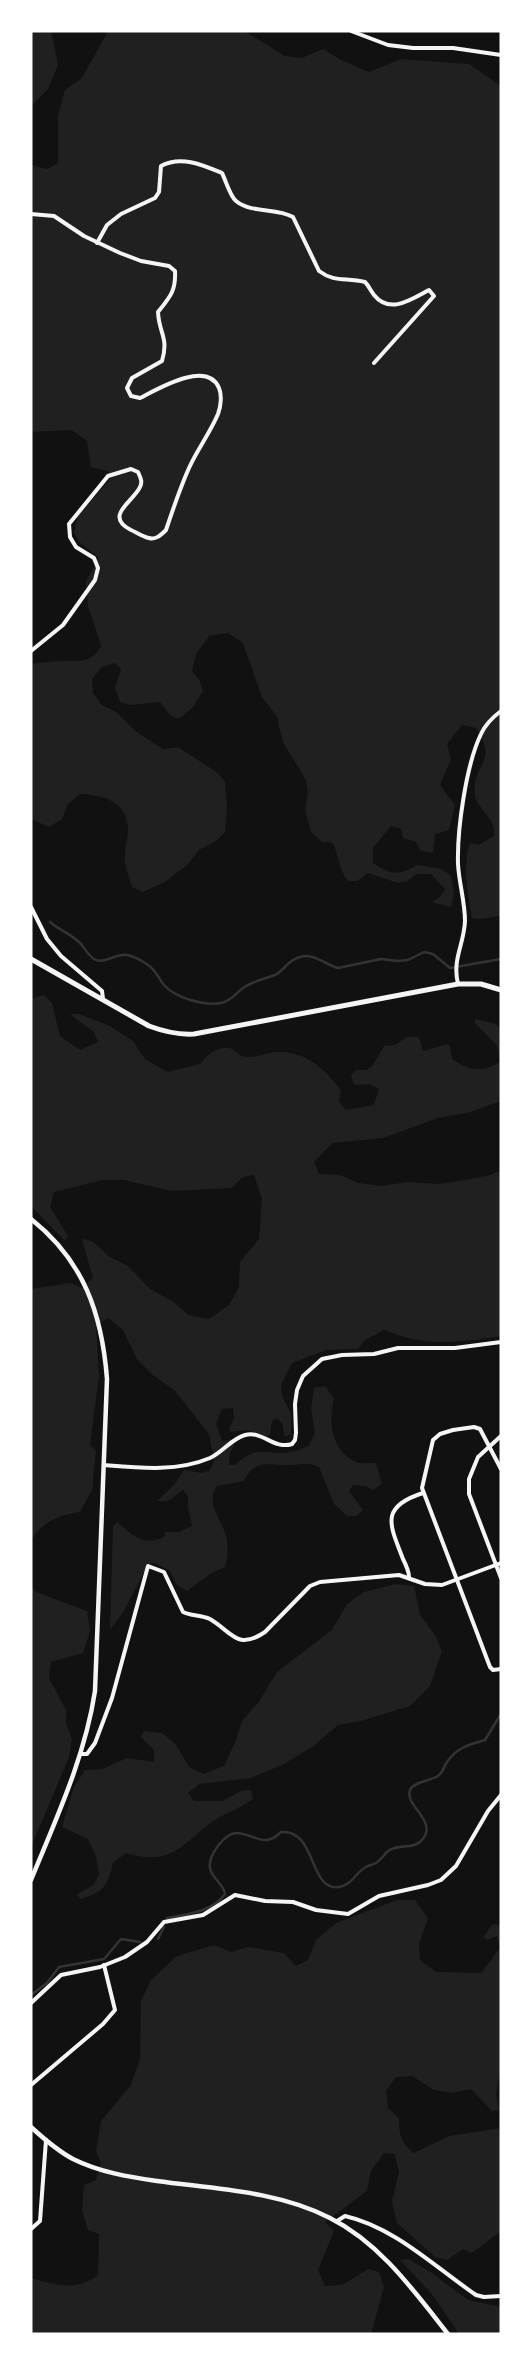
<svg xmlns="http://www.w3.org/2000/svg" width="532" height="2365" font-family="'Golos Text',sans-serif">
	<rect width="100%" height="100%" fill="#111"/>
	<g fill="#202020">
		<polygon points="31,31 51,31 58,65 48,89 31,106"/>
		<path d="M108,31H244L285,56L302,58L323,49L341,60L369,72L401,59L469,64L501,86V916L480,919L472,918C468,894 462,865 470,843L479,845L494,836C494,831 494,826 491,821C487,814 476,804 475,795C471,763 500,764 476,728L462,725L447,744L451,759L440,785L455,805L449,830L435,834L433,853L421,851L416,842L403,838L401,829L391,826L373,848V863C391,875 398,876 417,865L441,869L451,876L454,893L451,907L431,902L440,897L445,889L431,874H416L407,881L398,883L368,873L357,881H348C339,870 339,856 333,843L322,842L311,832L305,810L308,793L306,780L284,744L279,727L278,718L262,697L243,643L228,633L209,636L196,654L192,671L199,679L203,691L192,708L179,719L171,716L160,702L130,705L120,702L115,688L121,669L115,663L102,667L92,679L93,693L102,705L116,712L138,733L163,749L178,747L218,773L225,782L227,807L225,832L216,841L199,850L187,865L165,882L143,892L132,887C130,879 126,869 125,861C124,850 128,840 128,829C128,802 102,794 80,794L68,804L62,819L49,827L31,819V664C42,663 53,661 63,661C80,661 92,663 101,646L88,606L86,581L99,558L79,542L74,532L78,516L111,478L108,471L91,467L87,441L72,430L31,432V165L47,169L58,163V116L65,90L82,78Z"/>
		<path d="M44,995L52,1003L60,1036L80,1050L98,1042L94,1032L70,1014H79L110,1026L133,1041L145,1059L168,1072L200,1064C206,1055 220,1044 232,1049C236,1052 240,1056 245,1057C258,1058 267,1052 279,1052C305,1051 328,1071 341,1091L339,1101L346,1110L374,1105L379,1089L370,1084L354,1085L351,1076L356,1070H367L373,1065L384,1046L395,1045L407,1037H419L423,1051L448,1044L450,1047L452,1059C470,1071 480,1073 500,1062L497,1046L475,1023V1019L496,1024L501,1031V1101L467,1113L438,1118L383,1138L332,1143L314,1162L319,1174L340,1175L359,1183L381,1186L408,1182L439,1184L488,1176L501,1170V1336C459,1343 424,1347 384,1330L365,1340L358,1349L326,1350L292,1363L281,1385L282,1396L291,1413V1434L285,1437L282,1423L277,1418L272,1421L270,1434L267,1436L248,1430L230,1432L229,1429L234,1418L233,1408L222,1409L216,1424L222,1441L232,1439L234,1446L230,1453L229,1465H235C260,1443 263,1456 290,1452C296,1451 303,1448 309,1446L315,1432L311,1409L314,1388L325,1386L334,1398C328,1422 331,1450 356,1462C361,1464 370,1463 376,1463L382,1484L373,1490L365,1486L353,1485L349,1491L363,1510L357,1516H347L334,1504L319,1467C305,1461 302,1465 288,1465C267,1465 255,1459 244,1481L217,1486C205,1502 220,1517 225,1533C229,1545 228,1555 225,1567L210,1574L187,1591L176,1584L170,1571L155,1563L148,1564L124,1611L110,1630L113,1526L117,1522C133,1535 142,1547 164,1537L165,1532H179L192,1526L188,1507V1496L183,1490L168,1501H157L174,1485L184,1470L202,1473L210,1470L214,1461L209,1434L175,1391L153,1375L137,1359L123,1330L108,1318L96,1325L99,1376L90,1445L96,1450L92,1490L80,1512C56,1516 46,1520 31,1540V1289L70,1283L82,1288L93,1278L82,1239L92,1241L110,1257L128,1266L150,1289L172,1301L189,1315L209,1319L229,1305L239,1287L240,1262L259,1239L262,1199L254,1175L243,1177L231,1188L171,1191L124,1180H102L54,1192L50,1207L68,1236L65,1241L31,1206V999Z"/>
		<path d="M395,1584L414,1586L420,1615L435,1635L442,1651L430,1686L410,1706L361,1721L338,1725L312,1747L284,1764L251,1778L199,1784L188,1793L194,1801H222L241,1791L251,1790L253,1799C240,1809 224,1813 212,1822C179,1847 171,1866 126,1853L113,1863C107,1887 104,1892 80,1899L77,1894L94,1885L99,1874L96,1856L88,1839L62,1827L74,1787L85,1770L102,1769L127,1758L154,1762V1750L141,1737L144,1731L162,1733L176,1745L189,1767L203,1774L224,1766L236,1740L242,1721L258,1703L277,1672L332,1630L347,1604L364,1592Z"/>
		<polygon points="31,1585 36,1592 87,1611 90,1631 83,1653 51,1662 49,1678 66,1710 66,1724 72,1739 69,1757 31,1847"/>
		<path d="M397,1900H415L428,1918L419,1944L420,1960L436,1972L481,1973L500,1948L497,1936L487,1940L483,1937L493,1924L501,1925V2067L496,2094L499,2110L492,2111L471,2089L452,2093L434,2090L412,2076L396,2077L386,2091L388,2108L399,2118C399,2135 401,2143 414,2153L449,2136L501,2128V2231L472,2253L463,2249L447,2260L435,2257L397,2223L392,2201L399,2172L395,2154L384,2153L371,2171L367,2191L325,2222L334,2231L318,2270L325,2286L342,2285L368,2269L379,2272L384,2287L371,2334H31V2278C56,2285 76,2292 98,2275L99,2234L88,2230L82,2210L84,2185L96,2180L101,2163L96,2151L101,2121L131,2085L140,2059L141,2001L151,1980L177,1956L214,1945L231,1952L248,1947L284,1953L296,1966L308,1960L316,1940L336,1923Z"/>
		<polygon points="408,2259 429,2271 468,2300 501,2307 501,2334 457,2334 458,2332 431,2293 400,2260"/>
	</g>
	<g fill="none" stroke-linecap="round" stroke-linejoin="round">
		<g stroke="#333" stroke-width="2.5">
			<path d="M50,922C59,930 71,934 79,942C84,947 88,955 94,959C104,965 116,953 127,955C133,956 143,961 148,965C156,970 158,978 164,985C175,998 205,1006 221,1003C231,1001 236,993 243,988C253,981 264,979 275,975C281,972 284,967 289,963C309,947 321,963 338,968L381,959L398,961L408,960L424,952L433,954L450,968L501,959"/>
			<path d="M167,1918C187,1914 212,1912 225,1894C224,1884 212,1879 210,1868C208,1856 224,1833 237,1833C255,1834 264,1849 281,1832C317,1829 308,1891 339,1887C351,1886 356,1872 366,1867C369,1865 373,1865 376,1863C381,1860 383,1856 387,1852C397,1843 412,1850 421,1841C440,1822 404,1806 410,1790C413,1782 429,1781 436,1777C443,1774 443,1768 447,1762C456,1748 470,1744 485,1740L501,1714"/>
			<polyline points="158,1939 164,1927"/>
			<polyline points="31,1995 47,1983 59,1967 104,1959 121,1939 140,1942"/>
		</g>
		<g stroke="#f5f5f5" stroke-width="4">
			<polyline points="351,31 388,45 413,48 453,48 501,55"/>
			<path d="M31,214L54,216L84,236L120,253L141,261L169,266L175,271C176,291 170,297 158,312C159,334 169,337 162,361L132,378L127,388L131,396L140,398C156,390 207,359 219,388C222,395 221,406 218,414C210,433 197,450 189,468C180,488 173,509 166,530C161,535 156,540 149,538C143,537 136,532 131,530C103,516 134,501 140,487C143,481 140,477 138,472L131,469L108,476L69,524L70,537L76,547L94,558L98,568L95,580L63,625L31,651"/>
			<path d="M97,243L107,225L121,214L155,198L159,192L161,166C181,155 203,165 222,173C226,181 230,196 236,201C252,214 276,207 293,217L319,271C335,283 346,277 365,282C369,286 370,290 374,295C390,315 412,299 429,290L434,296L374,363"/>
			<polyline points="31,907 47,939 61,956 102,991 103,999"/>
			<path d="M458,984C452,959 464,945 465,921C465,902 459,883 458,864C457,830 466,765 481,734C485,725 493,717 501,711"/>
			<polyline points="501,1436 478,1457 469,1479 469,1494 501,1578"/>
			<path d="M104,1465C140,1468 177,1472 210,1458C223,1452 231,1439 245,1435C262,1430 274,1450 292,1444L295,1440L296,1433L295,1404L297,1390L303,1376L322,1359L342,1355L374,1354L398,1348H455L501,1342"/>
			<polyline points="501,1469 480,1429 474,1427 453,1430 440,1434 433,1440 422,1488 490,1667 493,1670 501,1669"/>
			<path d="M409,1577C409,1571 406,1565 403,1559C390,1525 379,1507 423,1493"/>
			<path d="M80,1754H87L95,1743L112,1698L148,1566L164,1572L183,1612C191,1616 201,1615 210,1619C232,1632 237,1651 265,1632L310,1586L320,1582L399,1575L425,1584L442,1585L501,1563"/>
			<polyline points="31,2003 61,1975 100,1967 125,1957 147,1942 164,1922 203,1915 235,1895 265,1901 293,1902 316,1910 348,1914 379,1896 428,1885 441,1880 456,1866 488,1811 501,1795"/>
			<polyline points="31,2085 103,2024 115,2010 104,1965"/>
			<path d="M337,2221L345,2216C394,2227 435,2267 476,2295L484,2297L501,2296"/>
			<polyline points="31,2229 40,2221 46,2140"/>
		</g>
		<g stroke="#f5f5f5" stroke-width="4.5">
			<path d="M31,1219C84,1261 102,1314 107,1379L95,1691C85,1757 56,1819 31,1880"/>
			<path d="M31,2127C44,2139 58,2151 73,2159C99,2172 129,2177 157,2181C215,2189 278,2191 330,2218C380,2243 414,2291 448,2334"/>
		</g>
		<path stroke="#f5f5f5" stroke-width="5" d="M31,959L149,1026C165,1032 178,1035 194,1034L458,984H481L501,990"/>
	</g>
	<rect width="532" height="2365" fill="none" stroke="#ffffff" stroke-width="65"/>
</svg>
